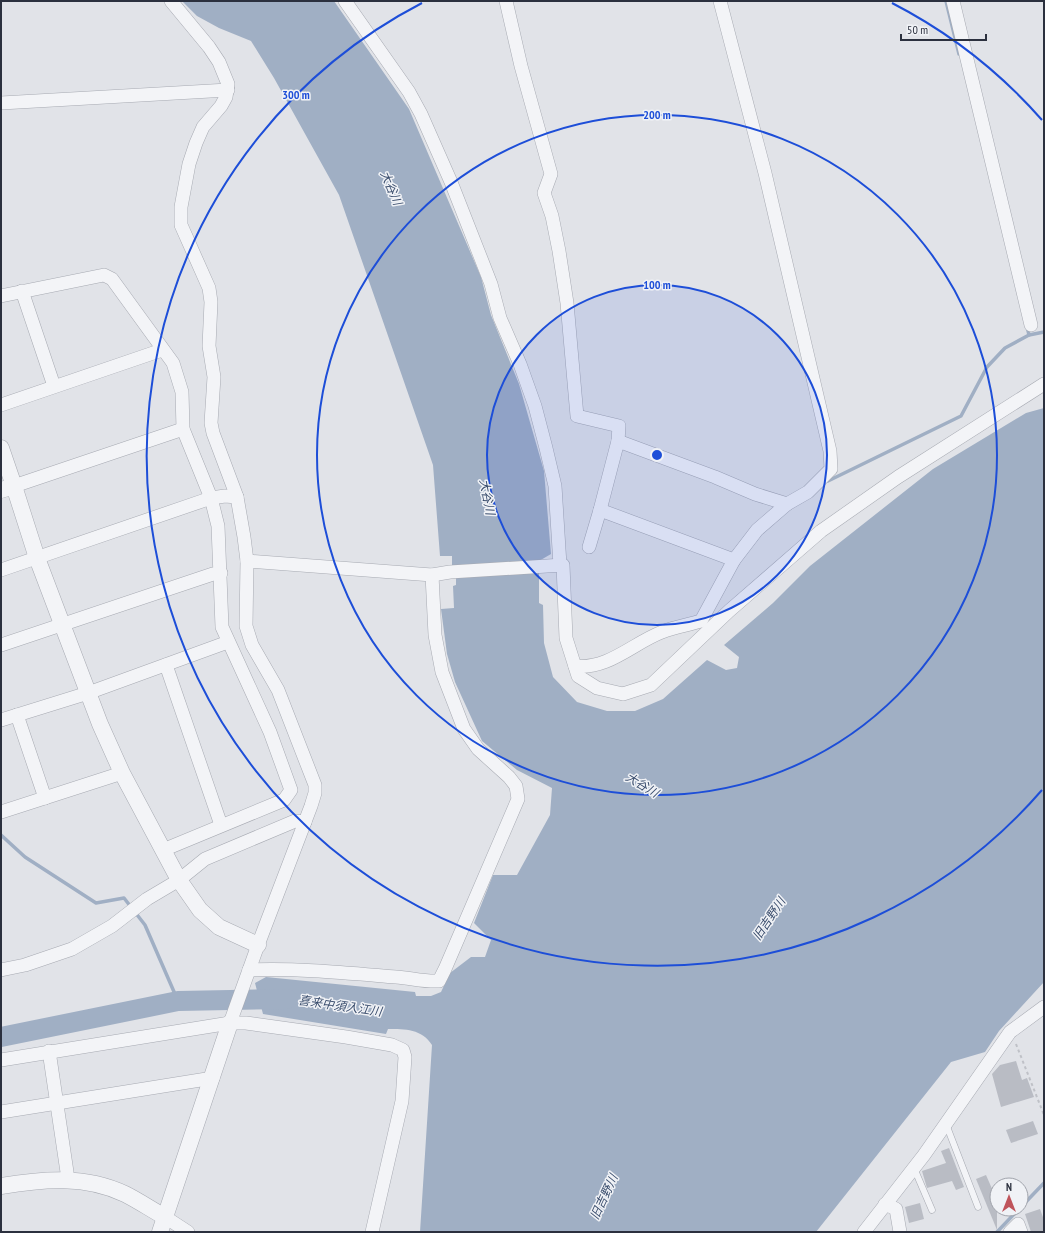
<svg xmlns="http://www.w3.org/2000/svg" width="1045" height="1233" font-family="'PT Sans Narrow','Noto Sans JP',sans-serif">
	<rect width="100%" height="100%" fill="#e1e3e8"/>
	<path fill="#a0afc4" d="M182,1H334L409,109L481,277L491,315L519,384L544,471L551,554L539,561V603L543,605L544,643L553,677L577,702L607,711H635L663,699L707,660L726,670L737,668L739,657L724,645L773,603L810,566L933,469L1026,413L1044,408V982L999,1031L985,1052L951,1062L816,1232H420L432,1045C422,1029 405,1029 388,1029L386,1034L263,1014L255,983L266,977L415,992L416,996H431L441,992L450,973L471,957H485L491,940L474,923L493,875H517L550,815L552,788L517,770L482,741L455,682L447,654L441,609L454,608L453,586L456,585V568L452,567V556H440L433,465L339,195L274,78L251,41L219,28L197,16Z"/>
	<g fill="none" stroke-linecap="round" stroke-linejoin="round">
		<g stroke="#a0afc4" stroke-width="3.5">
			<polyline points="946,1 959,54"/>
			<polyline points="1027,326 1029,335"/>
			<polyline points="828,481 961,416 987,367 1005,348 1029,335 1044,332"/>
			<polyline points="1,835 25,857 96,903 124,898 145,925 178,1001"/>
			<polyline points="1021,1207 1044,1183"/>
			<polyline points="997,1232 1019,1209"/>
		</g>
		<polyline stroke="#a0afc4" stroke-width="20" points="1,1037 178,1001 287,999"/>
	</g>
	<g fill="#b9bcc4">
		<polygon points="1016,1061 1022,1080 1027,1078 1034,1097 1001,1107 992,1074 1000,1065"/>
		<polygon points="1033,1121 1038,1134 1011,1143 1006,1130"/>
		<polygon points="949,1148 964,1187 956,1190 952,1181 927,1188 922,1171 946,1163 941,1151"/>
		<polygon points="986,1175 997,1200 997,1230 976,1179"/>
		<polygon points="920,1203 924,1219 909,1223 905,1207"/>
		<polygon points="1040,1209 1044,1220 1044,1232 1031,1232 1025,1214"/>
	</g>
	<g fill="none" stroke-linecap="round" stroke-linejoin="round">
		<defs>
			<g id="service">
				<polyline points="946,1124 978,1207"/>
				<polyline points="914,1168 932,1210"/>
			</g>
			<g id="minor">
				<polyline points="171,1 209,47 219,62 228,84 226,97 221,106 203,127 196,143 189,164 181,207 181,225 209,288 211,302 209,346 214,377 211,423 213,433 237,497 244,537 247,561 246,626 252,645 278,690 315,785 315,793 311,806 258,945 230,1023"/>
				<polyline points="345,1 409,92 421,114 451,182 491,284 500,318 520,364 535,406 546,448 555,486 560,565"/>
				<polyline points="506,1 521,66 551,174 544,193 552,216 559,251 567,303 577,416 619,426 618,441"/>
				<polyline points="953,1 1031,325"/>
				<polyline points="1,103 228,90"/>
				<polyline points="22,291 54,386"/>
				<polyline points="1,296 104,275 112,279 173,363 182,392 183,429 211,498 218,526 222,627 270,732 291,790 284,800 163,850"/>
				<polyline points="1,405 162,350"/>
				<polyline points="14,486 183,429"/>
				<polyline points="600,510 618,441 715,477 755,494 787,504"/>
				<polyline points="589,547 600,510 734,560"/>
				<polyline points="247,561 432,575 450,572 563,565 566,638 578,676 597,688 623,694 651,685 729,611 821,531 898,477 1044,384"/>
				<polyline points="1,570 211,498 225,496 237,497"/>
				<polyline points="1,645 213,574 221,573"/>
				<polyline points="166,665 221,825"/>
				<path d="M575,666C608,670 633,643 662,632C674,627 688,625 701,621L734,560L757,530L787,504L808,492L831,469L830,451L765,173L720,1"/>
				<polyline points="17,715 45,798"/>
				<polyline points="1,720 88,693 228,642"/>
				<polyline points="1,812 122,773"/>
				<polyline points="1,970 25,965 72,949 112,926 147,899 179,880 205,859 295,821 305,822"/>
				<path d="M249,970C298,968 347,973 396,977C411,978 424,982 439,981L445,969L518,799L516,786L509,777L478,749L464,729L442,672L435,635L432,575"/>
				<polyline points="49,1051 67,1172 67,1180"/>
				<polyline points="1,1060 230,1023 246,1023 346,1037 392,1045 403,1050 405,1057 402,1101 372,1232"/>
				<polyline points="1,1112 213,1078"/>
				<polyline points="885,1204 896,1209 900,1232"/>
				<polyline points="165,1217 188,1232"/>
				<polyline points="864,1232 924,1155 1010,1032 1044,1007"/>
				<polyline points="1010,1232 1018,1224 1021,1232"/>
			</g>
			<g id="tertiary">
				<polyline points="1,448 14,486"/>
				<polyline points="1,490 14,486 37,558 62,624 100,724 122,773 179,880 200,910 219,927 258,945"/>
				<path d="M1,1186C43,1179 85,1175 125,1194C139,1201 152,1210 165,1217"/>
				<polyline points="160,1232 230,1023"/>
			</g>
		</defs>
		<use href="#service" stroke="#a7aab2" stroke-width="7"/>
		<use href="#minor" stroke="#a7aab2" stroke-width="14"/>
		<use href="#tertiary" stroke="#a7aab2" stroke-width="17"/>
		<polyline stroke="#bfc1c7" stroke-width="2" stroke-dasharray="3 3" stroke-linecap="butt" points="1016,1044 1044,1115"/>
		<use href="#service" stroke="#f3f4f7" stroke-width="6"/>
		<use href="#minor" stroke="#f3f4f7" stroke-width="13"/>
		<use href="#tertiary" stroke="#f3f4f7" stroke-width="16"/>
	</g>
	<circle cx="657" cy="455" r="170" fill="#1d4ed8" fill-opacity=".12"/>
	<g fill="none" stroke="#1d4ed8" stroke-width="2">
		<circle cx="657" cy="455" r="170"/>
		<circle cx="657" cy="455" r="340"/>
		<path d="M1042 790A510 510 0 1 1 422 3M892 3A510 510 0 0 1 1042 120"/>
	</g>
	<g text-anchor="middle" stroke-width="3" stroke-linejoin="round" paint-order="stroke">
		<g font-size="12" font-style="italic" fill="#3a4d6d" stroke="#f0f2f6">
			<text transform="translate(391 188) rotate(67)" y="4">大谷川</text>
			<text transform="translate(487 497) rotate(79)" y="4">大谷川</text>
			<text transform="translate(642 785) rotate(31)" y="4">大谷川</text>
			<text transform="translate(769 919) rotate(-56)" y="4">旧吉野川</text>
			<text transform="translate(340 1006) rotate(8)" y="4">喜来中須入江川</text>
			<text transform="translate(604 1197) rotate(-65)" y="4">旧吉野川</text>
		</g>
	</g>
	<circle cx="657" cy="455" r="6" fill="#1d4ed8" stroke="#f0f2f6" stroke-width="2"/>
	<g font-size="12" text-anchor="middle" font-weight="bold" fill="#1d4ed8" stroke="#f0f2f6" stroke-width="3" stroke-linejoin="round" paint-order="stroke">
		<text x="296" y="99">300 m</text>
		<text x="657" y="119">200 m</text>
		<text x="657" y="289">100 m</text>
	</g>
	<rect width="1045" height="1233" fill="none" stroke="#2b303e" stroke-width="4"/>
	<g transform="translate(1009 1197)"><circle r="19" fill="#f0f2f6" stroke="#a1a4ac"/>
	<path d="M0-3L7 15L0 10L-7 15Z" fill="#bf545b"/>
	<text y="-6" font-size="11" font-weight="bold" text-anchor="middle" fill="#2b303e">N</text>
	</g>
	<path d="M901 34v6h85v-6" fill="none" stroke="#2b303e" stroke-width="2"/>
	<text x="907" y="34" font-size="12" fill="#2b303e" stroke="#f0f2f6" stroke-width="3" paint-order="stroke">50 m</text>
</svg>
